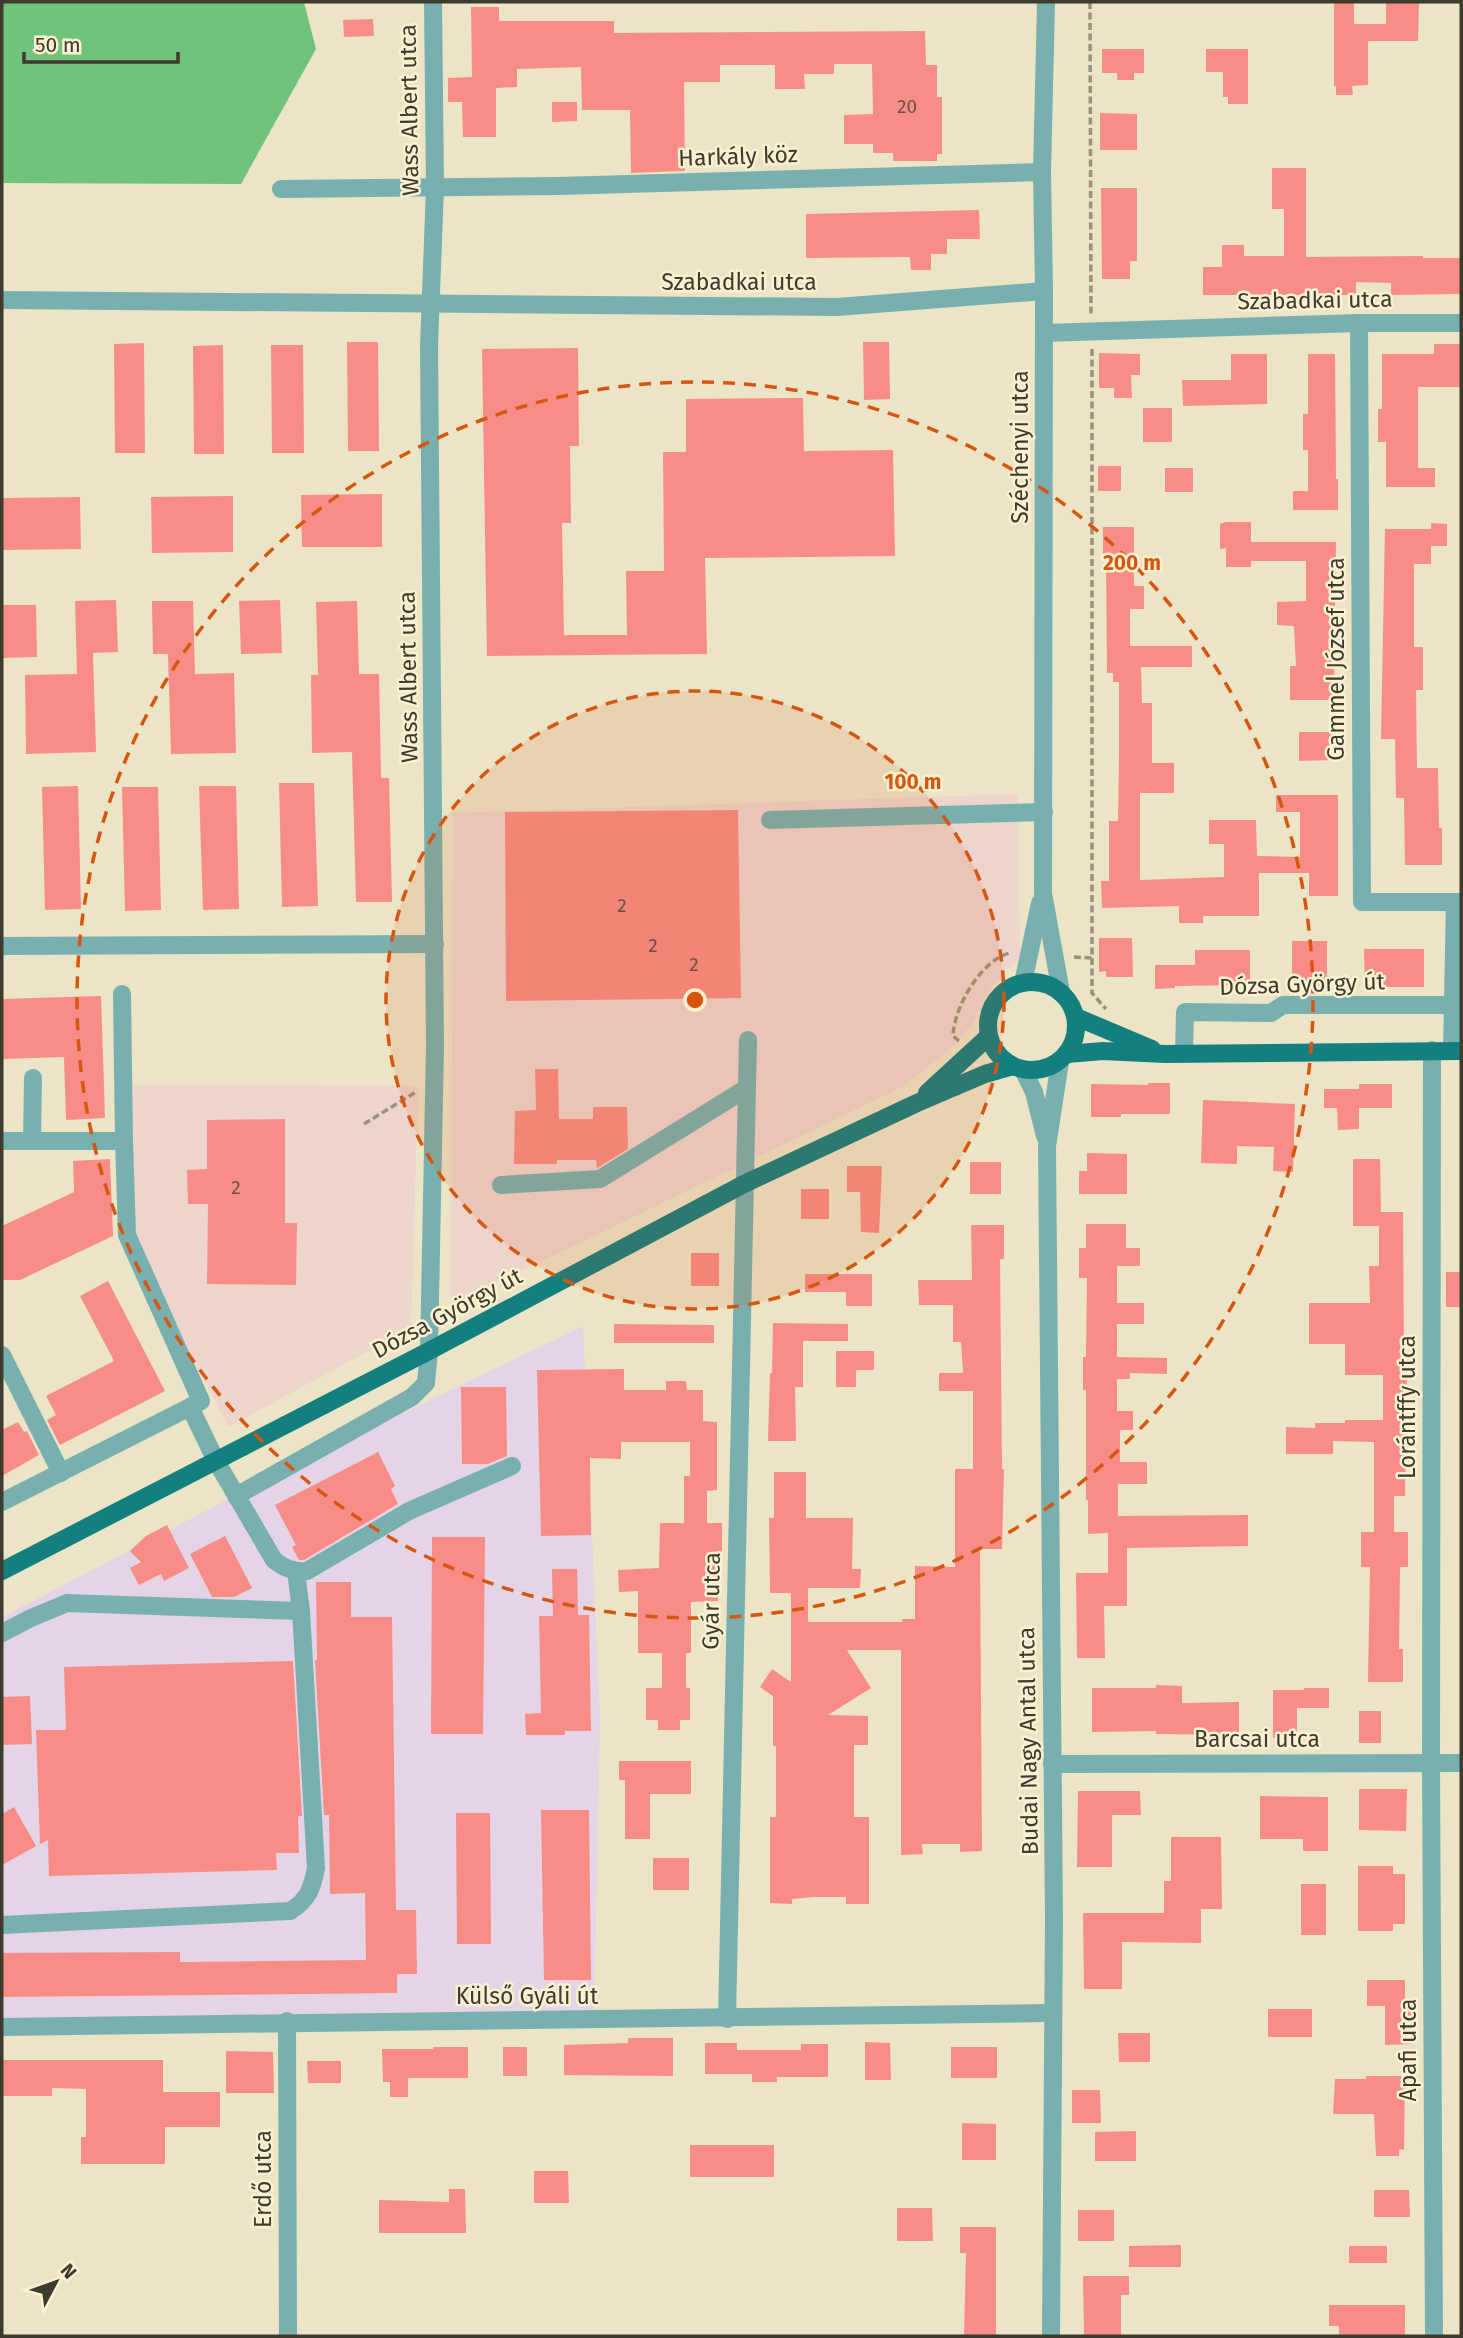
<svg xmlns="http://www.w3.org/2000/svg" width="1463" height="2338" font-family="'Fira Sans',sans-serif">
	<rect width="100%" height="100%" fill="#ece4c6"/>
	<g fill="#edd4cc">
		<polygon points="1018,794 1020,957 990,988 974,1022 947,1052 902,1087 451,1305 453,813"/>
		<polygon points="127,1085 418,1086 411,1328 228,1427 131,1234"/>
	</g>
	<polygon fill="#e4d4e6" points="583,1326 600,1720 594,2020 2,2028 2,1617 265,1480"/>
	<polygon fill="#71c37c" points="2,2 304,2 316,49 241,184 2,183"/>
	<g fill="#f78d86">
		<polygon points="1334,2 1354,2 1354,24 1386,24 1386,2 1419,2 1418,41 1368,41 1368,85 1352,86 1353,95 1336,95 1336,86 1334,86"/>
		<polygon points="471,7 499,7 499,21 614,21 614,33 925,31 926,65 937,65 937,97 942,97 942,154 937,154 937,161 893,161 893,153 873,153 873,144 844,144 844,115 873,114 872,64 834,64 834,74 804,74 805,89 775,89 775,65 720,65 720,82 684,82 685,171 631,173 630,110 582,110 581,67 517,69 517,87 496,88 496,137 463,137 462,102 448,102 448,78 472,77"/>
		<polygon points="373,19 374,36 344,37 343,20"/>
		<polygon points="1102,49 1144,49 1144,73 1134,73 1134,80 1117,80 1117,73 1102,73"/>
		<polygon points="1206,49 1248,49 1248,104 1228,104 1228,97 1223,97 1223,72 1206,72"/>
		<polygon points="552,102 577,102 577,121 552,122"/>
		<polygon points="1100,113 1137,114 1137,150 1100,150"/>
		<polygon points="1272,168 1306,168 1306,257 1423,256 1423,258 1461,258 1461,294 1391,295 1391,283 1356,282 1356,295 1203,295 1203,267 1222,267 1222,245 1244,245 1244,256 1284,256 1284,209 1272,209"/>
		<polygon points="1101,188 1137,188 1137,261 1130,261 1130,279 1102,279"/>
		<polygon points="979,210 980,239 947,239 947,254 931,254 931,270 911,270 910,257 806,258 806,214"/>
		<polygon points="347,342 378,342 379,451 348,451"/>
		<polygon points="863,342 889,342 890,399 864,400"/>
		<polygon points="144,343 145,453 115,453 114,344"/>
		<polygon points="1434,344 1461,344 1461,387 1418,387 1418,468 1435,468 1435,487 1386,487 1386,442 1378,442 1378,409 1382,409 1382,354 1434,354"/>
		<polygon points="223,345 224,454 194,454 193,346"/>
		<polygon points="271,345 303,345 304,453 272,453"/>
		<polygon points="578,348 579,446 570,446 571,523 562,523 564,635 627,635 626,571 664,571 663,452 686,452 686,399 803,398 804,451 893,450 895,556 705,558 707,654 487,656 482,349"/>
		<polygon points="1099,353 1140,354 1140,375 1131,375 1132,398 1114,398 1114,388 1099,388"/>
		<polygon points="1231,354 1267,354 1267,404 1183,406 1182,380 1231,380"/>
		<polygon points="1308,354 1335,354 1336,479 1338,479 1338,510 1293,510 1293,491 1308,491 1308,450 1303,450 1303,414 1308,414"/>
		<rect x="1143" y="408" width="29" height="34"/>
		<rect x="1098" y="466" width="23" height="25"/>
		<rect x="1165" y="468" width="28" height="24"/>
		<polygon points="382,494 382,547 302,547 301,495"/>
		<polygon points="233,496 233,552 152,553 151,497"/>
		<polygon points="80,497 81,549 2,550 2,498"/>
		<polygon points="1226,522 1251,522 1251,542 1336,542 1334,666 1336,700 1290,700 1290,666 1296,666 1294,626 1277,625 1277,602 1306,601 1306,561 1251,561 1251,567 1226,567 1226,548 1220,549 1220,524"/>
		<polygon points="1431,523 1447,524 1447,546 1431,546 1431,564 1414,564 1414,647 1423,647 1423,690 1416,690 1417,768 1438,768 1439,828 1442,828 1442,865 1405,865 1404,798 1396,798 1395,739 1381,739 1385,529 1431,529"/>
		<polygon points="1103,527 1134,527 1134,586 1144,586 1144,609 1130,609 1130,646 1192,646 1192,667 1141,667 1142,703 1152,703 1152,763 1174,763 1174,793 1140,793 1140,880 1224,877 1224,844 1209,844 1209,820 1256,820 1257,856 1300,857 1300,812 1276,812 1276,795 1338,795 1338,896 1309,896 1309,873 1259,873 1259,916 1203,916 1203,923 1179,923 1179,906 1102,908 1101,881 1109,881 1109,821 1118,821 1119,763 1119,682 1113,682 1113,673 1107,673 1106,556 1103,556"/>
		<polygon points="116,600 118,652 93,653 96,752 26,754 25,675 77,674 75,601"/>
		<polygon points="280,600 282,653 241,654 239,601"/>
		<polygon points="152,601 193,601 195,674 234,673 236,753 171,754 168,654 153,654"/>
		<polygon points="357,601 359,674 379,674 381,778 389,778 392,902 356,902 352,752 312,753 311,675 318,675 316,602"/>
		<polygon points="2,605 36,605 37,657 2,658"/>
		<polygon points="1299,732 1335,732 1335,760 1299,761"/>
		<polygon points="279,783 314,783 318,906 282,907"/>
		<polygon points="78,786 81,909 45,910 42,787"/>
		<polygon points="199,786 236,786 239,909 203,910"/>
		<polygon points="122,787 158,787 161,910 125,911"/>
		<polygon points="738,810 741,998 506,1001 505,812"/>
		<polygon points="1099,938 1132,938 1133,977 1106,977 1106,971 1099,972"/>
		<rect x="1292" y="941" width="35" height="45"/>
		<polygon points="1364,949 1424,949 1424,987 1365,987"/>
		<polygon points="1195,950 1250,950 1250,985 1175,986 1175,988 1155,989 1155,965 1195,965"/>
		<polygon points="101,996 105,1118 66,1120 64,1057 2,1059 2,999"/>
		<polygon points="535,1069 558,1069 559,1119 593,1119 593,1107 627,1107 628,1149 597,1168 596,1160 557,1160 557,1164 514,1164 515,1111 536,1110"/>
		<polygon points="1148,1083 1170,1083 1170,1114 1121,1114 1121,1117 1091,1117 1091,1084 1148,1085"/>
		<polygon points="1359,1084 1392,1084 1392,1108 1359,1108 1359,1129 1338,1130 1337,1108 1324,1108 1324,1089 1359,1089"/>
		<polygon points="1203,1100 1295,1104 1293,1172 1273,1171 1274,1147 1237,1146 1237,1164 1201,1163"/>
		<polygon points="285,1119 285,1223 297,1223 296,1285 207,1284 208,1204 188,1204 187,1170 207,1169 207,1120"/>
		<polygon points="1087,1153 1127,1154 1127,1194 1079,1194 1079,1171 1087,1171"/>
		<polygon points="110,1159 113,1236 20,1280 2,1280 2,1226 74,1192 73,1161"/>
		<polygon points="1353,1159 1380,1159 1381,1212 1403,1212 1404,1360 1407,1360 1405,1496 1394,1496 1394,1532 1408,1532 1408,1567 1400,1567 1399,1649 1403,1649 1403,1682 1368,1682 1370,1567 1361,1567 1361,1532 1374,1532 1374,1442 1333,1441 1333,1454 1286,1454 1286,1427 1315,1428 1315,1423 1345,1423 1345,1420 1383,1420 1383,1375 1345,1375 1345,1344 1309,1344 1309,1303 1370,1303 1369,1266 1379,1266 1379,1226 1353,1226"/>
		<rect x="970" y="1162" width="31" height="32"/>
		<polygon points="847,1166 882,1166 879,1233 861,1232 860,1192 847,1192"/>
		<rect x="801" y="1189" width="28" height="30"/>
		<polygon points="1086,1224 1126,1224 1126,1248 1140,1248 1140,1266 1117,1266 1117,1303 1144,1303 1144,1324 1117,1324 1117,1357 1167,1358 1167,1374 1130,1373 1130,1379 1117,1379 1117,1411 1133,1411 1133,1430 1120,1430 1120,1462 1147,1462 1147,1484 1118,1484 1118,1516 1248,1515 1248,1546 1127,1548 1127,1606 1104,1606 1105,1658 1077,1658 1076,1573 1108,1573 1108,1533 1088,1534 1088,1500 1086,1500 1086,1390 1083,1390 1083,1357 1086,1357 1087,1278 1079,1278 1079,1248 1086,1248"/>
		<polygon points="971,1225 1004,1225 1004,1259 1000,1259 1002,1469 1004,1469 1002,1549 980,1549 982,1851 960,1852 960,1844 922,1844 923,1854 901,1855 901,1650 847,1650 871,1688 828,1715 868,1716 868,1745 854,1745 854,1817 869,1817 869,1904 846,1904 846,1897 813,1897 792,1899 792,1904 770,1903 770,1817 776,1817 776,1746 773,1746 773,1696 760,1687 772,1669 791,1682 791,1593 770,1593 769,1518 774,1518 774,1472 806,1472 806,1518 853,1518 852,1569 861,1569 860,1588 808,1588 808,1622 902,1622 902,1619 915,1619 915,1566 955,1567 955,1469 973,1469 973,1391 939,1391 939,1373 963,1373 961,1342 953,1342 953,1305 919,1305 918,1280 972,1280"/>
		<rect x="691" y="1253" width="28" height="33"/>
		<rect x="1446" y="1272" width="15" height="35"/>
		<polygon points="805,1274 872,1274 872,1306 846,1306 846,1292 805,1292"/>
		<polygon points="108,1281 165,1391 60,1445 47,1420 56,1415 46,1396 114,1361 80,1296"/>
		<polygon points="773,1323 848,1324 848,1341 803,1341 803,1387 795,1387 796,1441 768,1441 770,1373 772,1373"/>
		<polygon points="614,1324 714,1325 714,1343 614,1343"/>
		<polygon points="836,1351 874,1351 874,1370 856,1370 856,1387 836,1387"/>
		<polygon points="624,1369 624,1390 666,1390 666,1381 686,1381 687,1390 703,1390 703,1421 717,1422 717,1490 707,1491 707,1523 722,1523 722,1556 716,1556 718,1601 691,1602 691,1653 686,1653 686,1688 690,1688 690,1720 680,1720 680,1730 658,1730 658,1720 646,1720 646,1688 662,1688 662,1653 638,1653 638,1591 619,1592 618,1570 659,1568 660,1523 684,1523 684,1476 690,1476 690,1442 621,1442 621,1459 590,1458 591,1535 541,1536 537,1370"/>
		<polygon points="461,1387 506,1387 507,1456 488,1464 462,1464"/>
		<polygon points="18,1422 24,1432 27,1431 39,1455 2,1476 2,1430"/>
		<polygon points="378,1452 395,1486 391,1489 398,1504 304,1560 299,1560 292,1547 296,1545 275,1505"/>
		<polygon points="167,1525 189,1568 164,1581 161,1574 139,1585 130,1568 141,1562 130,1551 146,1536"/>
		<polygon points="225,1536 252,1588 234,1597 212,1597 190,1554"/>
		<polygon points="432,1537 485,1537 483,1734 431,1734"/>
		<polygon points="552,1569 577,1569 578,1615 589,1615 591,1731 565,1731 565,1735 526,1735 525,1714 541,1713 539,1616 553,1616"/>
		<polygon points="316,1582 351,1582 351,1617 392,1617 396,1910 416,1910 417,1974 397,1974 397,1993 2,1997 2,1953 180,1952 180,1962 366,1960 365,1893 330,1894 329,1815 324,1815 315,1660 317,1660"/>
		<polygon points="293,1661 302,1816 298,1816 299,1853 276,1853 277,1870 49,1876 48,1840 40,1844 36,1730 66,1730 64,1667"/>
		<polygon points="1156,1685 1182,1686 1182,1703 1239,1702 1239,1735 1156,1734 1156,1731 1092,1732 1092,1688 1156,1688"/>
		<polygon points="1304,1688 1329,1688 1329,1708 1297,1708 1297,1738 1273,1738 1273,1690 1304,1690"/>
		<polygon points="30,1696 32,1744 2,1745 2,1697"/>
		<rect x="1359" y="1711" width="22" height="32"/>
		<polygon points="619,1761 691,1761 691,1794 650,1794 650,1839 625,1839 625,1780 619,1780"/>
		<polygon points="1359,1789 1407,1789 1406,1831 1359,1830"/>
		<polygon points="1078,1791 1140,1791 1141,1815 1112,1815 1112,1867 1077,1867"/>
		<polygon points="1260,1796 1328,1797 1328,1851 1303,1851 1303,1839 1260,1839"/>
		<polygon points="14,1807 36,1846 2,1865 2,1814"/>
		<polygon points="541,1810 589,1810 591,1980 544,1980"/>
		<polygon points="456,1813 490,1813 491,1944 457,1944"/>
		<polygon points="1171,1837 1221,1837 1222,1909 1201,1909 1201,1943 1122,1942 1122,1989 1084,1989 1083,1913 1164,1913 1164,1881 1171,1881"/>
		<rect x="653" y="1858" width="36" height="32"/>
		<polygon points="1358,1866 1393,1866 1393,1874 1405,1874 1405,1924 1393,1924 1393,1931 1358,1931"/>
		<rect x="1301" y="1884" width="25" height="51"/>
		<polygon points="1367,1980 1405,1980 1405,2011 1412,2011 1412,2044 1385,2045 1385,2006 1367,2006"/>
		<rect x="1268" y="2009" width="44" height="28"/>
		<polygon points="1118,2033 1150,2033 1150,2062 1119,2062"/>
		<polygon points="628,2038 673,2038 673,2076 564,2075 564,2045 628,2043"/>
		<polygon points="865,2042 890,2043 891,2080 865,2080"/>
		<polygon points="705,2043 737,2043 737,2050 801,2050 801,2044 828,2044 828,2077 777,2077 777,2082 752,2082 752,2074 705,2074"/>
		<polygon points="433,2047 468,2047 468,2078 408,2078 408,2097 390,2097 390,2082 383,2082 382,2049 433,2049"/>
		<rect x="503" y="2047" width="24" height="29"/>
		<rect x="951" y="2047" width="46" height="31"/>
		<polygon points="226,2051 273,2052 274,2093 226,2093"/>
		<polygon points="3,2060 163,2060 163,2092 220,2092 220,2127 165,2127 165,2164 81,2164 81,2137 86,2137 86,2089 52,2088 52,2096 3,2096"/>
		<polygon points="307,2061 341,2061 341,2083 308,2083"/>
		<polygon points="1366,2076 1405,2076 1404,2150 1399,2149 1399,2156 1376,2156 1374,2114 1333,2114 1335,2079 1366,2079"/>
		<polygon points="1072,2090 1100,2090 1101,2123 1072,2123"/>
		<polygon points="962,2123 996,2124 996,2160 962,2160"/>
		<polygon points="1136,2131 1136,2161 1095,2161 1095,2132"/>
		<rect x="690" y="2145" width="84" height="32"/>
		<polygon points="534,2171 568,2171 569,2203 534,2203"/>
		<polygon points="449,2189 465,2189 466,2233 379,2233 379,2200 449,2202"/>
		<polygon points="1374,2190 1409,2190 1410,2217 1374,2217"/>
		<polygon points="897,2208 932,2208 933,2241 897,2241"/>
		<rect x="1078" y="2210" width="36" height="31"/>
		<polygon points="960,2227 996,2227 996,2336 964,2336 966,2253 960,2253"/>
		<polygon points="1181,2245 1181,2267 1129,2267 1129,2246"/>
		<rect x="1349" y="2246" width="38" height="17"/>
		<polygon points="1083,2276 1129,2276 1129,2295 1121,2295 1121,2336 1084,2336"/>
		<polygon points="1329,2305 1405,2305 1405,2336 1339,2335 1339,2326 1329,2326"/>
	</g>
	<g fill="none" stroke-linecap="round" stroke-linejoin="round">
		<g stroke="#99937e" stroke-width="3.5" stroke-dasharray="7 3.5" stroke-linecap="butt">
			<polyline points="1090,2 1091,314"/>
			<polyline points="1092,349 1092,993 1106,1009"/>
			<polyline points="1074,957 1092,958"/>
			<path d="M959,1041L953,1036C954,1007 981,960 1010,953"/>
			<polyline points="364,1124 416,1092"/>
		</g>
		<g stroke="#78b0af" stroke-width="18">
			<polyline points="1046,2 1042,172 1044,291 1043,893 1061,992"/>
			<polyline points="281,189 559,186 1042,172"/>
			<polyline points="2,300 837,307 1044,291"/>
			<polyline points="1359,323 1362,902 1461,902"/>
			<polyline points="1044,333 1359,323 1461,323"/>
			<polyline points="770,820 1044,812"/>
			<polyline points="2,946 435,944"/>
			<polyline points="1023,983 1040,903"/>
			<polyline points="122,994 124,1141 127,1235 201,1401 190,1407"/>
			<polyline points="1432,1050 1431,1763 1434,2336"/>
			<polyline points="1452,1051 1455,902"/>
			<polyline points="1184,1053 1185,1012 1271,1013 1283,1005 1461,1005"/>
			<polyline points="1023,1070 1034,1092 1045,1136"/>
			<polyline points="2,1141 124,1141"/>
			<polyline points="32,1141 33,1078"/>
			<polyline points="501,1185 600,1179 747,1088"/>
			<polyline points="2,1355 61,1473"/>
			<polyline points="236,1496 412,1397 426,1383 429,1351 435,1046 429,346 435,188 433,2"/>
			<path d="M2,1502L190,1407L216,1461L274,1560C284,1568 293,1572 307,1571L409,1511L512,1466"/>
			<polyline points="2,1633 31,1618 67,1603 301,1611"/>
			<polyline points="1052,1764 1461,1763"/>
			<path d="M2,1925L290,1911C308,1900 312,1889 316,1868L301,1611L296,1571"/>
			<polyline points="727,2019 748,1040"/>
			<polyline points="287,2021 288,2336"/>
			<path d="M2,2027C352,2020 702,2020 1052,2013"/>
			<polyline points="1051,2336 1054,1920 1047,1146 1060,1062"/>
		</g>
		<g stroke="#147f7f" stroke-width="18">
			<circle cx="1032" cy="1026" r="44"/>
			<polyline points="1076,1017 1152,1049"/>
			<polyline points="1067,1054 1103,1051 1165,1054 1461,1051"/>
			<polyline points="927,1093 989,1036"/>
			<polyline points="2,1571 429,1351 744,1184 917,1103 985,1074 1013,1066"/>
		</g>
	</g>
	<circle cx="695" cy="1000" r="309" fill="#d7560f" fill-opacity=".12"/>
	<g fill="none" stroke="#d7560f" stroke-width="3.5" stroke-dasharray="12 9">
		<circle cx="695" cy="1000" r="309"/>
		<circle cx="695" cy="1000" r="618"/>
	</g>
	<g text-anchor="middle" stroke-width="5" stroke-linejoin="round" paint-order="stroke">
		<g font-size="19" fill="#6c4f44">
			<text x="907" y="113">20</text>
			<text x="622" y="912">2</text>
			<text x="653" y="952">2</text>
			<text x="694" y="971">2</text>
			<text x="236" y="1194">2</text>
		</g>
		<g font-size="23" fill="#3d3a2e" stroke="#faf1d3">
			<text transform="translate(409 110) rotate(-91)" y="8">Wass Albert utca</text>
			<text transform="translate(738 156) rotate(-2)" y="8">Harkály köz</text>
			<text x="739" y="290">Szabadkai utca</text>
			<text transform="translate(1315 300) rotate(-1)" y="8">Szabadkai utca</text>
			<text transform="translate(1020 447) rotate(-90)" y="8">Széchenyi utca</text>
			<text transform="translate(1336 659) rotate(-90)" y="8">Gammel József utca</text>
			<text transform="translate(408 677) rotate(-91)" y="8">Wass Albert utca</text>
			<text transform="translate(1302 984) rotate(-2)" y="8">Dózsa György út</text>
			<text transform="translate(447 1313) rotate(-28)" y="8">Dózsa György út</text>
			<text transform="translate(1407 1407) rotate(-90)" y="8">Lorántffy utca</text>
			<text transform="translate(711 1601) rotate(-89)" y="8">Gyár utca</text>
			<text x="1257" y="1747">Barcsai utca</text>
			<text transform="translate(1028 1741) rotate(-91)" y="8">Budai Nagy Antal utca</text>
			<text x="527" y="2004">Külső Gyáli út</text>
			<text transform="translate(1408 2050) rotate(-90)" y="8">Apafi utca</text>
			<text transform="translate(263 2179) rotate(-90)" y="8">Erdő utca</text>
		</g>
	</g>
	<circle cx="695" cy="1000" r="10" fill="#d7560f" stroke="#faf1d3" stroke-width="3.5"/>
	<g font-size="21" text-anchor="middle" font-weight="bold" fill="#d7560f" stroke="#faf1d3" stroke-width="5" stroke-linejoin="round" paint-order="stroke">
		<text x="1132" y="570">200 m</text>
		<text x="913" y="789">100 m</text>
	</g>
	<rect width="1463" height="2338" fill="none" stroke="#3d3a2e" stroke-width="7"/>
	<g transform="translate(56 2282) rotate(49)" stroke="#faf1d3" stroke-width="5" paint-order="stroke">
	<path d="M0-5L12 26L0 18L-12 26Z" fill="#3d3a2e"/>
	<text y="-10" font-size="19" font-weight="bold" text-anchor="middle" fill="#3d3a2e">N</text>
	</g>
	<path d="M24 52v10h154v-10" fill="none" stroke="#3d3a2e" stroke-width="3.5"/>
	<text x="35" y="52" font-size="21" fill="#3d3a2e" stroke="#faf1d3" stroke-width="5" paint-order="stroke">50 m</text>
</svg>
